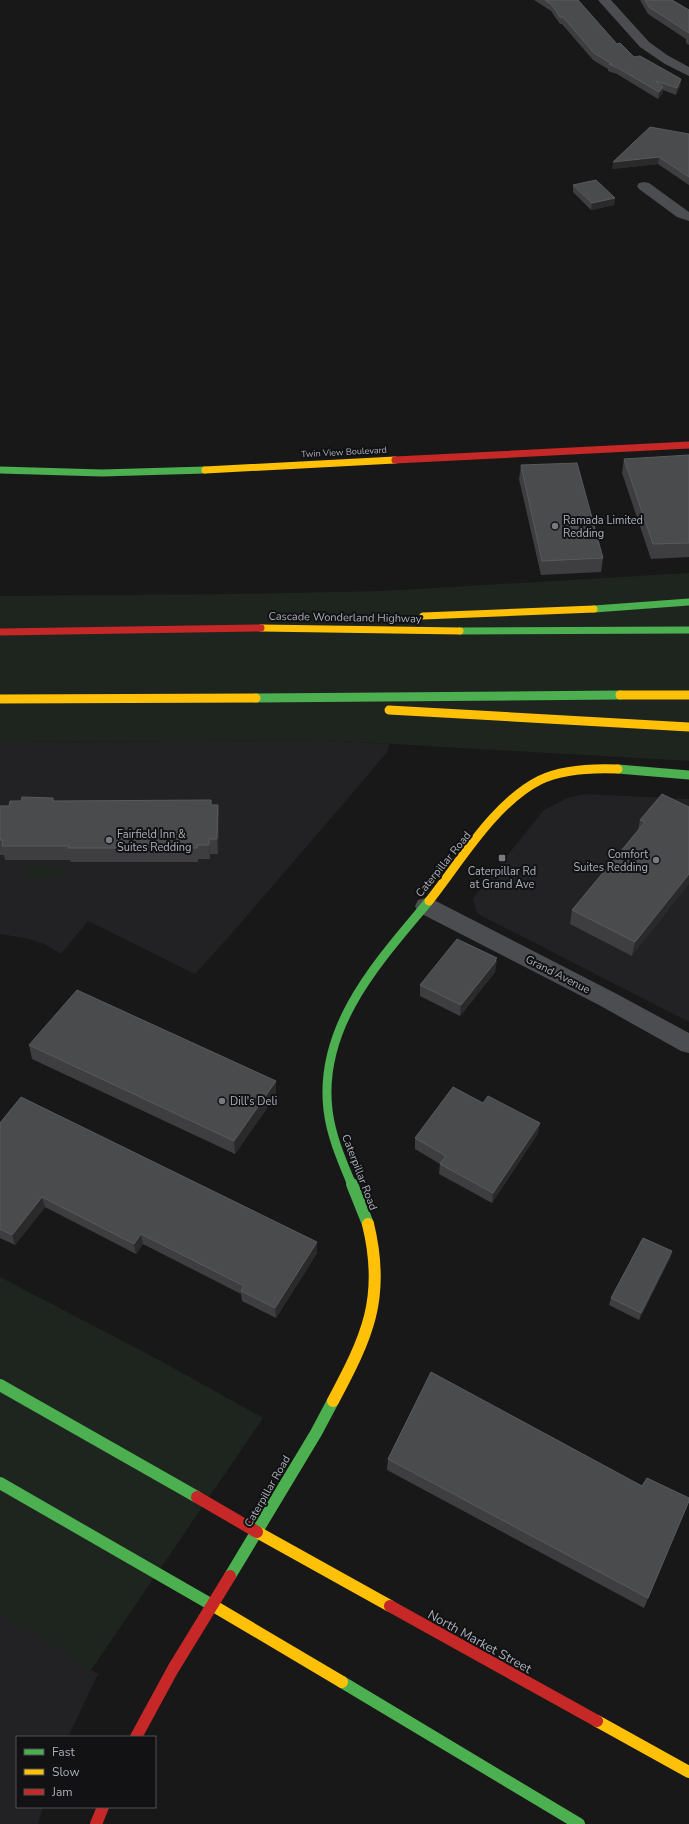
<svg xmlns="http://www.w3.org/2000/svg" width="689" height="1824" font-family="'Nunito Sans',sans-serif">
	<rect width="100%" height="100%" fill="#181818"/>
	<g fill="#222224">
		<polygon points="323,740 390,744 387,752 357,788 226,940 195,974 88,921 61,954 44,944 29,939 0,934 0,742"/>
		<polygon points="585,794 689,799 689,1022 478,914 476,911 473,898 544,810 567,798"/>
		<polygon points="0,1613 98,1674 68,1737 17,1737 17,1807 43,1807 38,1824 0,1824"/>
	</g>
	<g fill="#1e251e">
		<polygon points="689,573 689,761 323,740 0,742 0,596 236,594 384,591"/>
		<polygon points="27,867 60,867 76,870 25,883"/>
		<polygon points="0,1277 159,1360 263,1418 91,1670 0,1613"/>
	</g>
	<g fill="none" stroke-linecap="round" stroke-linejoin="round">
		<g fill="#4c4d51" fill-rule="evenodd">
			<polygon points="598,0 611,0 649,42 667,55 689,67 689,76 665,64 640,47"/>
			<polygon points="644,182 649,183 689,212 689,221 677,217 639,189 637,186 639,183"/>
			<polygon points="426,898 434,900 615,993 689,1033 689,1053 681,1051 599,1005 418,912 415,906 418,900"/>
		</g>
		<g stroke="#4caf50" stroke-width="7">
			<polyline points="0,470 102,473 205,470"/>
			<polyline points="594,609 689,602"/>
			<polyline points="460,631 689,630"/>
		</g>
		<g stroke="#4caf50" stroke-width="9">
			<polyline points="256,698 620,695"/>
			<polyline points="618,769 689,775"/>
			<path d="M352,1185C342,1161 331,1136 328,1110C318,1026 379,961 429,901"/>
		</g>
		<g stroke="#4caf50" stroke-width="12">
			<polyline points="352,1184 368,1224"/>
			<polyline points="0,1385 197,1497"/>
			<polyline points="0,1483 212,1605"/>
			<polyline points="230,1576 316,1433 333,1401"/>
			<polyline points="342,1682 579,1824"/>
		</g>
		<g stroke="#ffc107" stroke-width="7">
			<polyline points="205,470 395,460"/>
			<polyline points="423,616 594,609"/>
			<polyline points="261,628 460,631"/>
		</g>
		<g stroke="#ffc107" stroke-width="9">
			<polyline points="620,695 689,695"/>
			<polyline points="0,699 256,698"/>
			<polyline points="389,710 689,727"/>
			<path d="M429,901C460,862 494,803 540,780C563,769 593,768 618,769"/>
		</g>
		<g stroke="#ffc107" stroke-width="12">
			<path d="M333,1401C367,1337 386,1298 368,1224"/>
			<polyline points="257,1532 390,1606"/>
			<polyline points="212,1605 342,1682"/>
			<polyline points="597,1721 689,1772"/>
		</g>
		<g stroke="#c62828" stroke-width="7">
			<polyline points="395,460 689,445"/>
			<polyline points="0,632 261,628"/>
		</g>
		<g stroke="#c62828" stroke-width="12">
			<polyline points="197,1497 257,1532"/>
			<polyline points="390,1606 597,1721"/>
			<polyline points="136,1737 173,1669 230,1576"/>
			<polyline points="96,1824 103,1807"/>
		</g>
	</g>
	<g fill="#3e3e40">
		<polygon points="534,0 578,0 617,44 634,57 681,79 680,86 676,95 663,90 662,94 658,99 617,74 608,71 608,69 593,60 562,24 560,24 551,11"/>
		<polygon points="640,0 672,0 689,10 689,45 686,43 686,39 648,14"/>
		<polygon points="689,134 689,185 658,164 612,169"/>
		<polygon points="573,185 615,198 614,205 591,210 573,192"/>
		<polygon points="689,455 689,557 651,559 622,473 624,459"/>
		<polygon points="521,465 603,558 601,572 541,575 519,479"/>
		<polygon points="53,798 54,801 218,805 219,819 218,854 210,854 210,859 198,859 198,862 71,862 70,860 5,860 4,855 0,855 0,806 9,806 21,801"/>
		<polygon points="689,807 632,956 570,924 572,910 638,830 640,820"/>
		<polygon points="497,958 495,972 460,1016 420,996 420,985"/>
		<polygon points="29,1045 276,1095 235,1154 32,1059"/>
		<polygon points="483,1103 538,1133 492,1203 439,1174 440,1164 415,1149 415,1138"/>
		<polygon points="0,1123 317,1253 276,1318 242,1301 241,1294 143,1244 136,1254 45,1207 15,1245 0,1238"/>
		<polygon points="672,1251 670,1258 639,1320 609,1305 611,1298"/>
		<polygon points="388,1459 642,1486 689,1501 644,1608 387,1470"/>
	</g>
	<g fill="#2a2a2b">
		<polygon points="681,79 680,86 676,95 677,88"/>
		<polygon points="663,87 662,94 658,99 659,92"/>
		<polygon points="659,157 658,164 612,169 613,162"/>
		<polygon points="615,198 614,205 591,210 592,203"/>
		<polygon points="218,805 219,819 218,854 217,839"/>
		<polygon points="209,839 210,854 210,859 209,845"/>
		<polygon points="689,874 689,884 632,956 635,942"/>
		<polygon points="497,958 495,972 460,1016 461,1005"/>
		<polygon points="276,1081 276,1095 235,1154 234,1141"/>
		<polygon points="540,1123 538,1133 492,1203 493,1193"/>
		<polygon points="42,1197 45,1207 15,1245 12,1235"/>
		<polygon points="141,1234 143,1244 136,1254 134,1244"/>
		<polygon points="317,1242 317,1253 276,1318 275,1308"/>
		<polygon points="672,1251 670,1258 639,1320 641,1313"/>
		<polygon points="689,1501 686,1509 644,1608 648,1598"/>
	</g>
	<g fill="#4a4b4d" stroke="#585a5e">
		<polygon points="545,0 578,0 617,44 620,43 634,57 640,56 681,79 677,88 656,81 663,87 659,92 618,68 609,64 612,64 594,53 563,17 560,17 552,5"/>
		<polygon points="645,0 672,0 689,10 689,33 649,7"/>
		<polygon points="650,127 689,134 689,177 659,157 613,162"/>
		<polygon points="596,180 615,198 592,203 573,185"/>
		<polygon points="689,455 689,543 653,544 624,459"/>
		<polygon points="577,463 603,558 542,561 521,465"/>
		<polygon points="662,794 689,807 689,874 635,942 572,910 645,822 640,820"/>
		<polygon points="22,797 53,798 53,801 211,800 211,805 218,805 217,839 209,839 209,845 197,845 197,848 68,848 69,846 2,846 3,840 0,840 0,806 9,806 10,801 21,801"/>
		<polygon points="457,939 497,958 495,960 496,961 461,1005 420,985"/>
		<polygon points="77,990 276,1081 234,1141 29,1045"/>
		<polygon points="453,1087 483,1103 488,1096 540,1123 493,1193 440,1164 446,1156 415,1138"/>
		<polygon points="21,1097 317,1242 275,1308 241,1291 244,1286 141,1234 134,1244 42,1197 12,1235 0,1229 0,1123"/>
		<polygon points="643,1238 672,1251 641,1313 611,1298"/>
		<polygon points="431,1372 642,1486 647,1478 689,1498 689,1501 648,1598 388,1459"/>
	</g>
	<g fill="#767a81" stroke="#121214" stroke-width="1.5">
		<circle cx="555" cy="526" r="4"/>
		<circle cx="109" cy="840" r="4"/>
		<rect x="498" y="854" width="8" height="8" rx="2"/>
		<circle cx="656" cy="860" r="4"/>
		<circle cx="222" cy="1101" r="4"/>
	</g>
	<g text-anchor="middle" stroke-width="4" stroke-linejoin="round" paint-order="stroke">
		<g font-size="9" fill="#a9afb9" stroke="#121214">
			<text transform="translate(344 452) rotate(-3)" y="3">Twin View Boulevard</text>
		</g>
		<g font-size="11" fill="#a9afb9" stroke="#121214" text-anchor="start">
			<text x="563" y="524">Ramada Limited<tspan x="563" dy="13">Redding</tspan></text>
			<text x="117" y="838">Fairfield Inn &amp;<tspan x="117" dy="13">Suites Redding</tspan></text>
			<text x="648" y="858" text-anchor="end">Comfort<tspan x="648" dy="13">Suites Redding</tspan></text>
			<text x="502" y="875" text-anchor="middle">Caterpillar Rd<tspan x="502" dy="13">at Grand Ave</tspan></text>
			<text x="230" y="1105">Dill's Deli</text>
		</g>
		<g font-size="11" fill="#a9afb9" stroke="#121214">
			<text transform="translate(345 617) rotate(1)" y="4">Cascade Wonderland Highway</text>
			<text transform="translate(443 864) rotate(-51)" y="4">Caterpillar Road</text>
			<text transform="translate(558 974) rotate(27)" y="4">Grand Avenue</text>
			<text transform="translate(360 1172) rotate(69)" y="4">Caterpillar Road</text>
			<text transform="translate(267 1491) rotate(-60)" y="4">Caterpillar Road</text>
		</g>
		<g font-size="13" fill="#a9afb9" stroke="#121214">
			<text transform="translate(480 1641) rotate(29)" y="5">North Market Street</text>
		</g>
	</g>
	<rect x="16" y="1736" width="140" height="72" fill="#121214" stroke="#4e5156"/>
	<rect x="24" y="1749" width="20" height="6" fill="#4caf50" stroke="#4e5156"/>
	<text x="52" y="1756" font-size="12" fill="#a9afb9">Fast</text>
	<rect x="24" y="1769" width="20" height="6" fill="#ffc107" stroke="#4e5156"/>
	<text x="52" y="1776" font-size="12" fill="#a9afb9">Slow</text>
	<rect x="24" y="1789" width="20" height="6" fill="#c62828" stroke="#4e5156"/>
	<text x="52" y="1796" font-size="12" fill="#a9afb9">Jam</text>
</svg>
